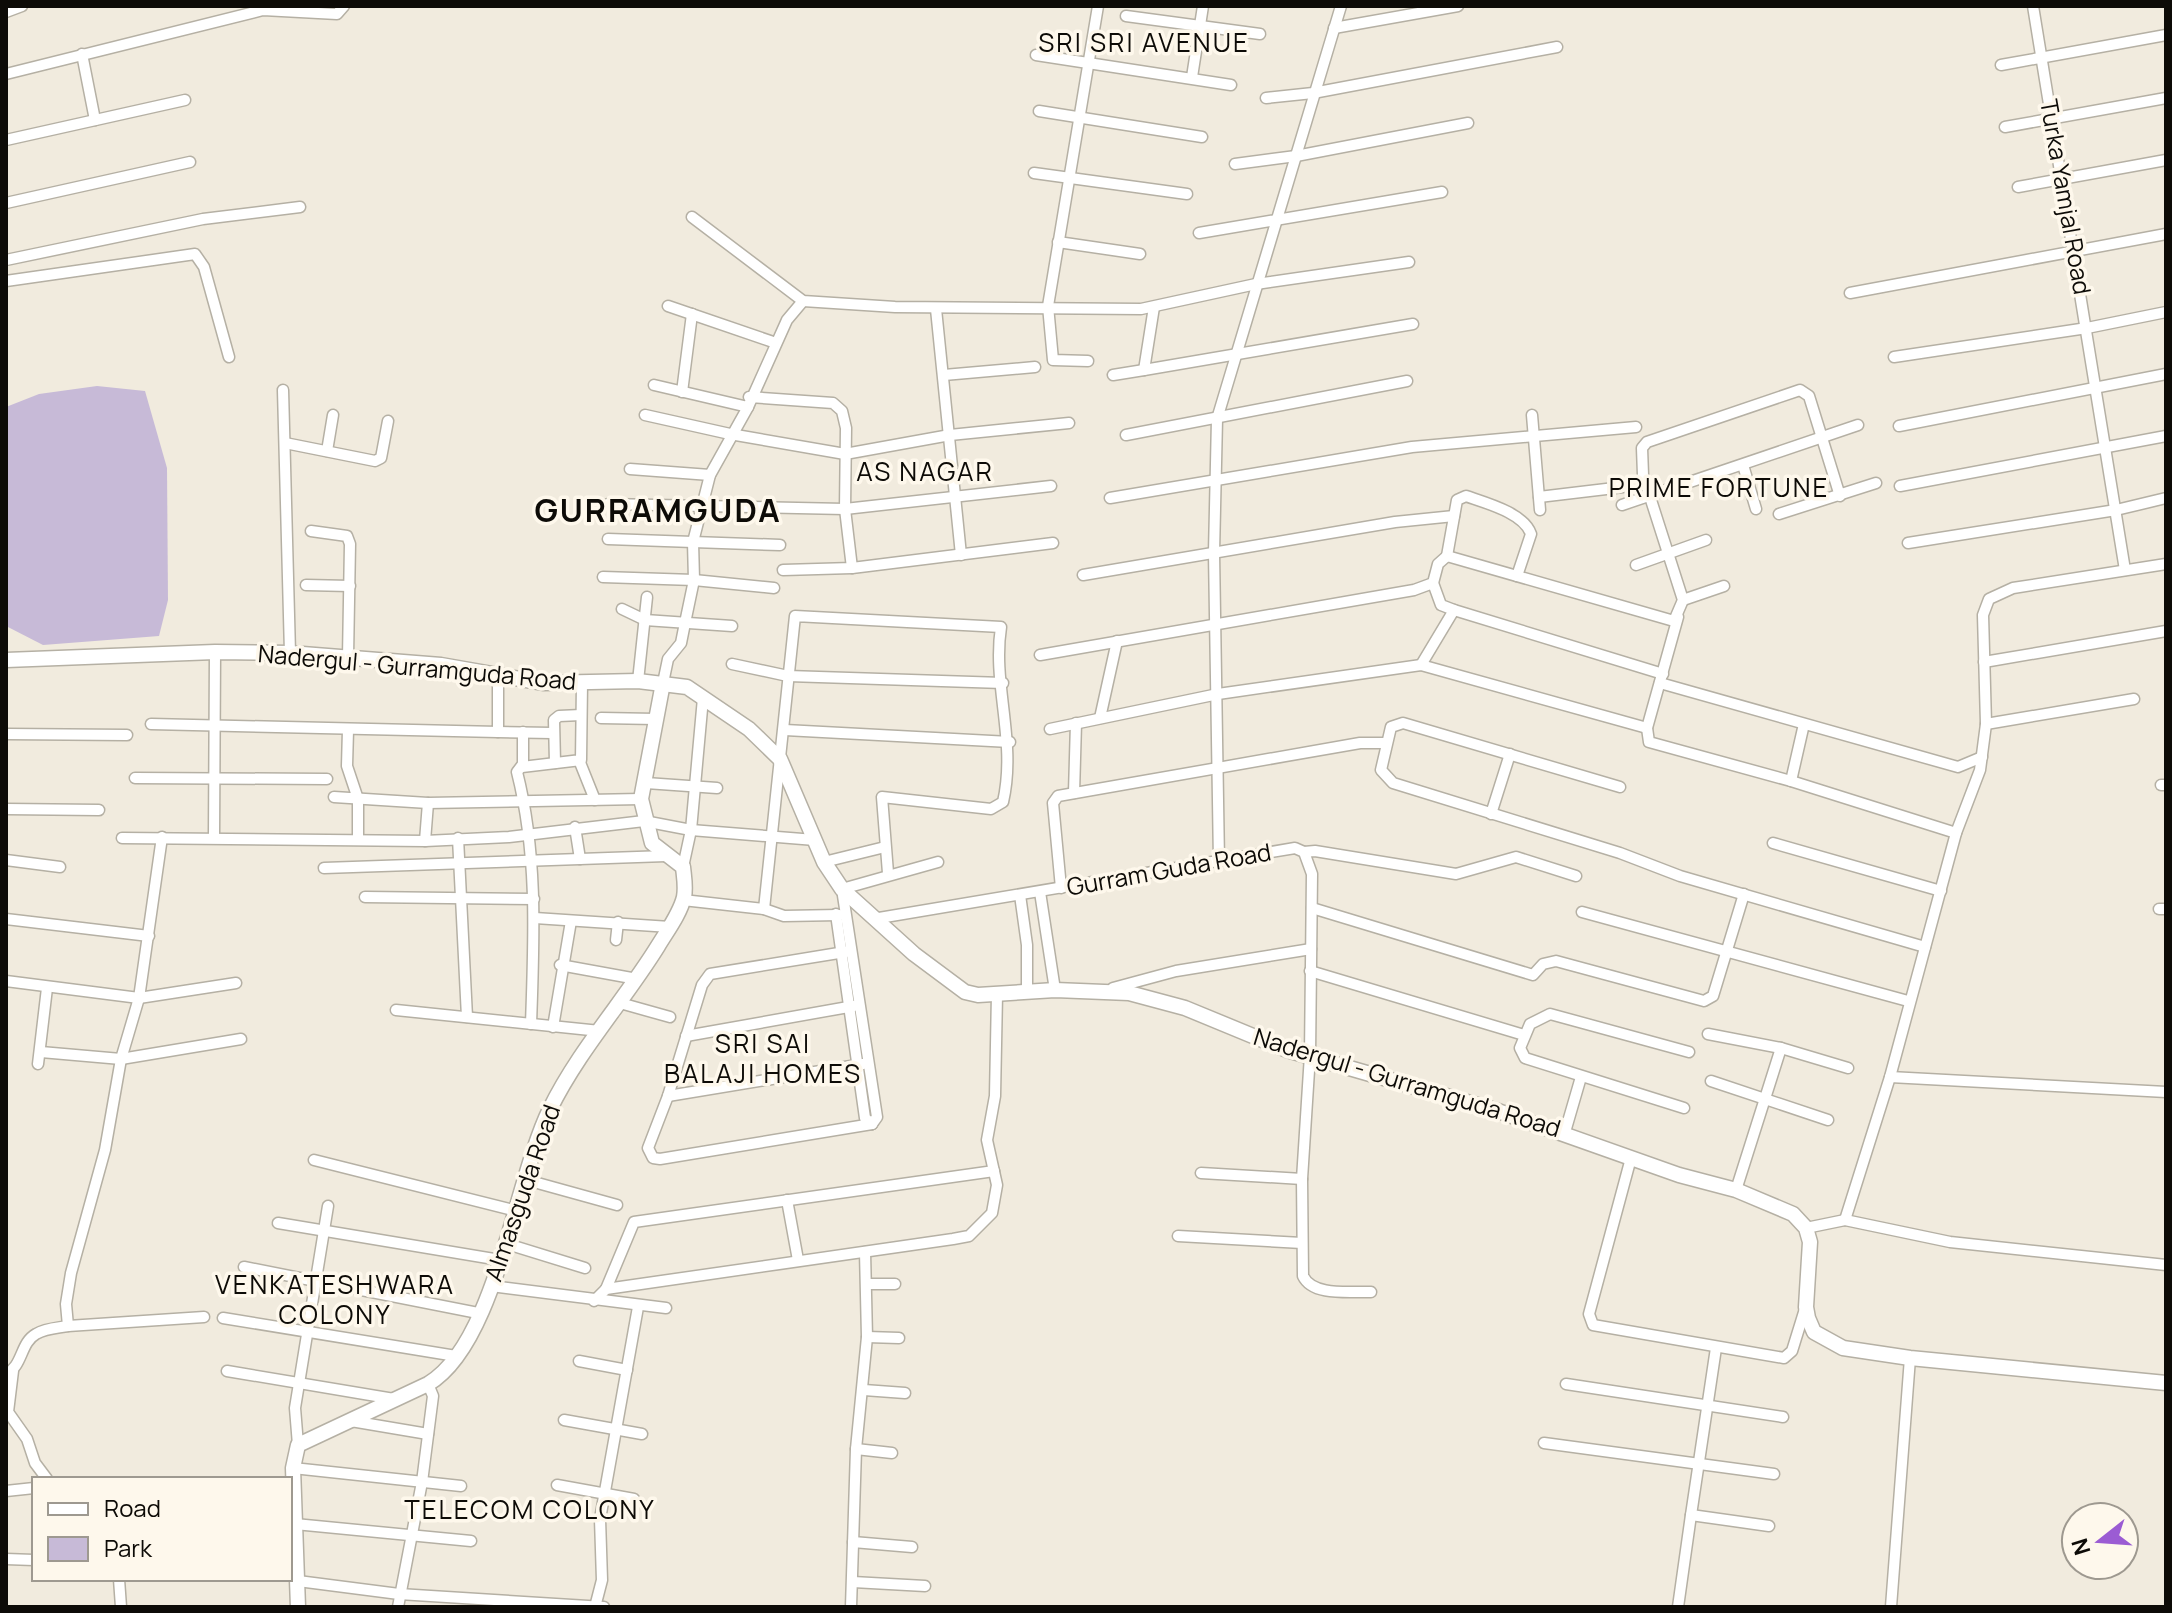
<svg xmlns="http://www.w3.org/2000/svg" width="2172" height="1613" font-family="Manrope,sans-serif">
	<rect width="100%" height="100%" fill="#f1ebde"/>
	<polygon fill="#c7bad7" points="97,386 145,391 167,468 168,600 159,636 43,645 6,626 6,407 39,394"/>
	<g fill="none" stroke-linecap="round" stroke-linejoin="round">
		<defs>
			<g id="street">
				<polyline points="2033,6 2125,570"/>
				<polyline points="6,12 22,6"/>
				<polyline points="1126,16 1260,34"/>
				<polyline points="1334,28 1458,6"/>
				<polyline points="82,54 95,120"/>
				<polyline points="1036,55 1231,85"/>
				<polyline points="2001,65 2166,35"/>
				<polyline points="6,74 263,10 337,14 344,6"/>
				<polyline points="1192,77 1203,6"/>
				<polyline points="1266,98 1313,93 1557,47"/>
				<polyline points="1039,111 1202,137"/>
				<polyline points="2005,127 2166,98"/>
				<polyline points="6,140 185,100"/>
				<polyline points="1235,164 1296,156 1468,123"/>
				<polyline points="1034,173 1187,194"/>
				<polyline points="2018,187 2166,160"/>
				<polyline points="6,203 190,162"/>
				<polyline points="692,217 803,301 895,307 1141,309 1256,284 1409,262"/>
				<polyline points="1199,233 1442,192"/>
				<polyline points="1058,242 1140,254"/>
				<polyline points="6,260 203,219 300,207"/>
				<polyline points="6,281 195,254 204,267 229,357"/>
				<polyline points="1850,293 2166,234"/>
				<polyline points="668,306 776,343"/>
				<polyline points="1154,307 1144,370 1413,324"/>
				<polyline points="936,309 961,555"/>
				<polyline points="1894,357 2087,328 2166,312"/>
				<polyline points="1088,361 1053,360 1048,306 1098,6"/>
				<polyline points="944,375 1035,367"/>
				<polyline points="1113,375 1144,370"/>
				<polyline points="654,385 748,407"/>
				<polyline points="283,390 290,653"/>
				<polyline points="682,392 692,314"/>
				<polyline points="749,397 833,403 842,411 846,428 845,509 852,568"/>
				<polyline points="645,415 730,434 845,454 950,435 1069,423"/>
				<polyline points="1532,415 1540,510"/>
				<polyline points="1899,426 2166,374"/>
				<polyline points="1126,435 1407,381"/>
				<polyline points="285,443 375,461 381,458 388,421"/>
				<polyline points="327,451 333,415"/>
				<polyline points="1743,465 1756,509"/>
				<polyline points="630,469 710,475"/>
				<polyline points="1900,486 2166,436"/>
				<polyline points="1539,497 1623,487"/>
				<polyline points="1110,498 1412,447 1636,427"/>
				<polyline points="608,504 845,509 1051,486"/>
				<polyline points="1622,505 1858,425"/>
				<polyline points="1779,514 1876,483"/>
				<polyline points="311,531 347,536 350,544 348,657"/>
				<polyline points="608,539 780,545"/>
				<polyline points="1908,543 2116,510 2166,498"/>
				<path d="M1447,556L1457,500L1466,496C1486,503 1524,513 1531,534L1517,576"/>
				<polyline points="1636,565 1706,540"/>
				<polyline points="783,570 852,568 1053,543"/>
				<polyline points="1083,575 1395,522 1454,516"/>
				<polyline points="603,577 694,580 774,588"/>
				<polyline points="1433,583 1441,605 1454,610 1663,674"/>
				<polyline points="306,585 350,586"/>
				<polyline points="1683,600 1724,586"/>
				<polyline points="622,609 645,620 732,626"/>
				<polyline points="1678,617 1647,728 1649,742 1791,781 1956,833"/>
				<polyline points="1040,655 1414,590 1433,583 1438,564 1447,556 1674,621 1683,600 1643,475 1642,448 1647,442 1800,390 1809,396 1840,496"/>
				<polyline points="1984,662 2166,631"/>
				<polyline points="732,664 788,676 1003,683"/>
				<polyline points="1421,665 1454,610"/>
				<polyline points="638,681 647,597"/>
				<polyline points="663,683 668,659 681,643 685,623 694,580 693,542 710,475 748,407 787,320 803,301"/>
				<polyline points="1660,683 1958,767 1982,757"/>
				<polyline points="601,718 656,719"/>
				<polyline points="1100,718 1117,641"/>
				<polyline points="151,724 498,732 498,677"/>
				<polyline points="1986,724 2134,699"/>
				<polyline points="1050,729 1218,694 1421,665 1647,728"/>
				<polyline points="348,730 347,766 358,799 358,839"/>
				<polyline points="785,730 1010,742"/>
				<polyline points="498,732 552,733"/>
				<path d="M523,732V764L517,772C538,855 534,939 531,1024"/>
				<polyline points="6,734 127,735"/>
				<polyline points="579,760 595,800"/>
				<polyline points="555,763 554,720 559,716 581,715"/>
				<polyline points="522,767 581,760 582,683"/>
				<polyline points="135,778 327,779"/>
				<polyline points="1791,781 1804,724"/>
				<polyline points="646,783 717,788"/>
				<polyline points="2161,785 2166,785"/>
				<polyline points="1620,787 1403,723 1391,727 1381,770 1393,783 1620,853 1680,876 1925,947"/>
				<polyline points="1074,793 1076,723"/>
				<polyline points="334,797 428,803 641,799"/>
				<polyline points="6,809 99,810"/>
				<polyline points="1491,814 1510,754"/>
				<polyline points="575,827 580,859"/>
				<polyline points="214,837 215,652"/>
				<polyline points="122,838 425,841 509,837 644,821 691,830 815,840"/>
				<polyline points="458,838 467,1017"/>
				<polyline points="425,841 428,803"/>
				<polyline points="1773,843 1941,891"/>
				<polyline points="1304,852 1315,851 1456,874 1516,857 1576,876"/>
				<polyline points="6,860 60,867"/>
				<polyline points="824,862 885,847"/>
				<polyline points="1219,862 1214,553 1217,419 1341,6"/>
				<polyline points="683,867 691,830 703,698"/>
				<polyline points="324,868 666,856"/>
				<polyline points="1061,888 1053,803 1058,796 1360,743 1385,743"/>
				<polyline points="1040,892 1055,990"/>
				<polyline points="1020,895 1027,945 1027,991"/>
				<polyline points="365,897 534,899"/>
				<polyline points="683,900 764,909 784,916 839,915"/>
				<polyline points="1312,908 1533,975 1543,964 1556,961 1704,1001 1713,996 1744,894"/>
				<path d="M764,909L795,616L1001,627C992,685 1017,741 1003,802L991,809L882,797L888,873"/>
				<polyline points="2159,909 2166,909"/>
				<polyline points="1582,912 1908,1001"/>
				<polyline points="836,914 865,1118 872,1124"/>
				<polyline points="535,918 670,927"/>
				<path d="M879,918L1295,848L1304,852L1312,874L1310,1055L1302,1179L1303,1276C1313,1297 1351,1291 1371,1292"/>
				<polyline points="6,919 149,936"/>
				<polyline points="616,940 618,922"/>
				<polyline points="851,951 710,974 702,985 668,1096 648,1148 653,1158 660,1159 872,1124"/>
				<polyline points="560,965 637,979"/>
				<polyline points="1310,971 1524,1035"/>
				<polyline points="6,981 139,998 236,983"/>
				<polyline points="1113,988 1176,971 1311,949"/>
				<polyline points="620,1003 670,1017"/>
				<polyline points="396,1010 600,1031"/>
				<polyline points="553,1027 571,921"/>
				<polyline points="1708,1034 1781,1048 1848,1068"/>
				<polyline points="686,1036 854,1006"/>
				<polyline points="41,1052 121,1059 241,1039"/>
				<polyline points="38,1064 47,988"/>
				<polyline points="1890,1077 2166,1092"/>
				<polyline points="1711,1081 1828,1120"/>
				<polyline points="668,1096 863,1064"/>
				<polyline points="1684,1108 1525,1058 1520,1048 1530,1024 1550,1014 1689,1052"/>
				<polyline points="872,1124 877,1117 842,889 938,862"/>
				<polyline points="1565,1132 1581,1077"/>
				<polyline points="1631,1158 1589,1314 1593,1325 1784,1358 1792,1351 1805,1309"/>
				<polyline points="314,1160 513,1210"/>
				<polyline points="1201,1173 1302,1179"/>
				<polyline points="523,1179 617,1205"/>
				<polyline points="1736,1190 1781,1048"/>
				<polyline points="787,1200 798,1260"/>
				<polyline points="1845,1220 1890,1077 1956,833 1980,770 1986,724 1983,615 1989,599 2013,588 2166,564"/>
				<polyline points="278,1223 500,1260"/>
				<polyline points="1806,1228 1845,1220 1950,1242 2166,1265"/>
				<polyline points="1178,1236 1302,1243"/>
				<polyline points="504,1243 585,1268"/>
				<polyline points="244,1267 478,1313"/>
				<polyline points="867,1284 895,1284"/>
				<polyline points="491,1286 666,1308"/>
				<polyline points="606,1289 634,1222 994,1171"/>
				<polyline points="594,1301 606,1289 953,1239 969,1236 992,1213 997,1185 987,1140 995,1096 997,994"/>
				<polyline points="223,1318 456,1356"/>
				<polyline points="68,1326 204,1317"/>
				<polyline points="867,1337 899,1338"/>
				<polyline points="1716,1348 1691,1515 1769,1526"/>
				<polyline points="579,1361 627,1370"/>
				<polyline points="13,1371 8,1412 27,1439 35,1463 47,1479"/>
				<polyline points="227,1371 394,1399"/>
				<path d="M6,1374C23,1366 20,1343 36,1334C46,1328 58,1328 68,1326L66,1304L71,1273L105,1150L121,1059L139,998L162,837"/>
				<polyline points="1566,1384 1783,1417"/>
				<polyline points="864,1390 905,1393"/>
				<polyline points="564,1420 642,1434"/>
				<polyline points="351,1421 428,1434"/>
				<polyline points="1544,1443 1774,1474"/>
				<polyline points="298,1445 295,1408 328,1206"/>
				<polyline points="856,1449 892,1453"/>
				<polyline points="293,1468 461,1486"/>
				<polyline points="557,1485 634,1499"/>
				<polyline points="6,1491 34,1488"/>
				<polyline points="295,1524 471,1541"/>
				<polyline points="853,1542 912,1547"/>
				<polyline points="6,1559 34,1560"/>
				<polyline points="119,1579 121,1607"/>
				<polyline points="298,1581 399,1594 604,1607"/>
				<polyline points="853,1582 925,1586"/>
				<polyline points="398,1607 422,1482 433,1396 428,1384"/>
				<polyline points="595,1607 602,1580 600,1519 638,1307"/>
				<polyline points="851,1607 856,1449 867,1337 865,1252"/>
				<polyline points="1678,1607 1691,1515"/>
				<polyline points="1891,1607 1910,1358"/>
			</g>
			<g id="secondary">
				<polyline points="6,660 215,652 290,653 441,665 543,683 638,681 687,687 749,729 780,759 824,862 842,889 914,954 965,992 978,995 1055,990 1129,993 1185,1008 1287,1050 1498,1111 1679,1175 1736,1190 1793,1214 1806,1228 1810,1242 1806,1307 1808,1318 1814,1332 1843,1348 1910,1358 2166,1383"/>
				<path d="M298,1607L293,1468L298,1445L428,1384C496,1344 515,1180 550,1109C579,1050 624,1001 658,946C667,931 680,914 684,897C686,887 684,877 683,867L652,843L641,799L663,683"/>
			</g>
		</defs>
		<use href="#street" stroke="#b5b0a4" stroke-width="13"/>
		<use href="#secondary" stroke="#b5b0a4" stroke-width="17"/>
		<use href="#street" stroke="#fff" stroke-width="10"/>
		<use href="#secondary" stroke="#fff" stroke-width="14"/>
	</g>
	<g text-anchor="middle" stroke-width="7" stroke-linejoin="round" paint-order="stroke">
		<g font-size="24" fill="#0d0b07" stroke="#fef8ec">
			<text transform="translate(2065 197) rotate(80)" y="8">Turka Yamjal Road</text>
			<text transform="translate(417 668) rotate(5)" y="8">Nadergul - Gurramguda Road</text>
			<text transform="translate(1169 870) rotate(-10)" y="8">Gurram Guda Road</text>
			<text transform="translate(1407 1083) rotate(17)" y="8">Nadergul - Gurramguda Road</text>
			<text transform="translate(523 1193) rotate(-71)" y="8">Almasguda Road</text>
		</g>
		<g font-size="26" letter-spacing="2" fill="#0d0b07" stroke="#fef8ec">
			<text x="1144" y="52">SRI SRI AVENUE</text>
			<text x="925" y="481">AS NAGAR</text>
			<text x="1719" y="497">PRIME FORTUNE</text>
			<text x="763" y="1053">SRI SAI<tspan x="763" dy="30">BALAJI HOMES</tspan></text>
			<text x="335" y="1294">VENKATESHWARA<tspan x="335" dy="30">COLONY</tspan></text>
			<text x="530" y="1519">TELECOM COLONY</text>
		</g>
		<g font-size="32" font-weight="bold" letter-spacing="2" fill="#0d0b07" stroke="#fef8ec">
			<text x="658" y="522">GURRAMGUDA</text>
		</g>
	</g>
	<rect width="2172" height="1613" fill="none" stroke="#0d0b07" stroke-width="16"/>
	<rect x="32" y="1477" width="260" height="104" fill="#fef8ec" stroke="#9e9990" stroke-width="2"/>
	<rect x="48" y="1503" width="40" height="12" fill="#ffffff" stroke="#9e9990" stroke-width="2"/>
	<text x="104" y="1517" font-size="24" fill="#0d0b07">Road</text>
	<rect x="48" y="1537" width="40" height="24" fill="#c7bad7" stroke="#9e9990" stroke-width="2"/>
	<text x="104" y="1557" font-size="24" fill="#0d0b07">Park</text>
	<g transform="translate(2100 1541) rotate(253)"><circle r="38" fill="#fef8ec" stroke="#9e9990" stroke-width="2"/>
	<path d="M0-6L14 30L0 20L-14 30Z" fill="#9b5cd3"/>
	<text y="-12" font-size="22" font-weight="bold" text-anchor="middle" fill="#0d0b07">N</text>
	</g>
</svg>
